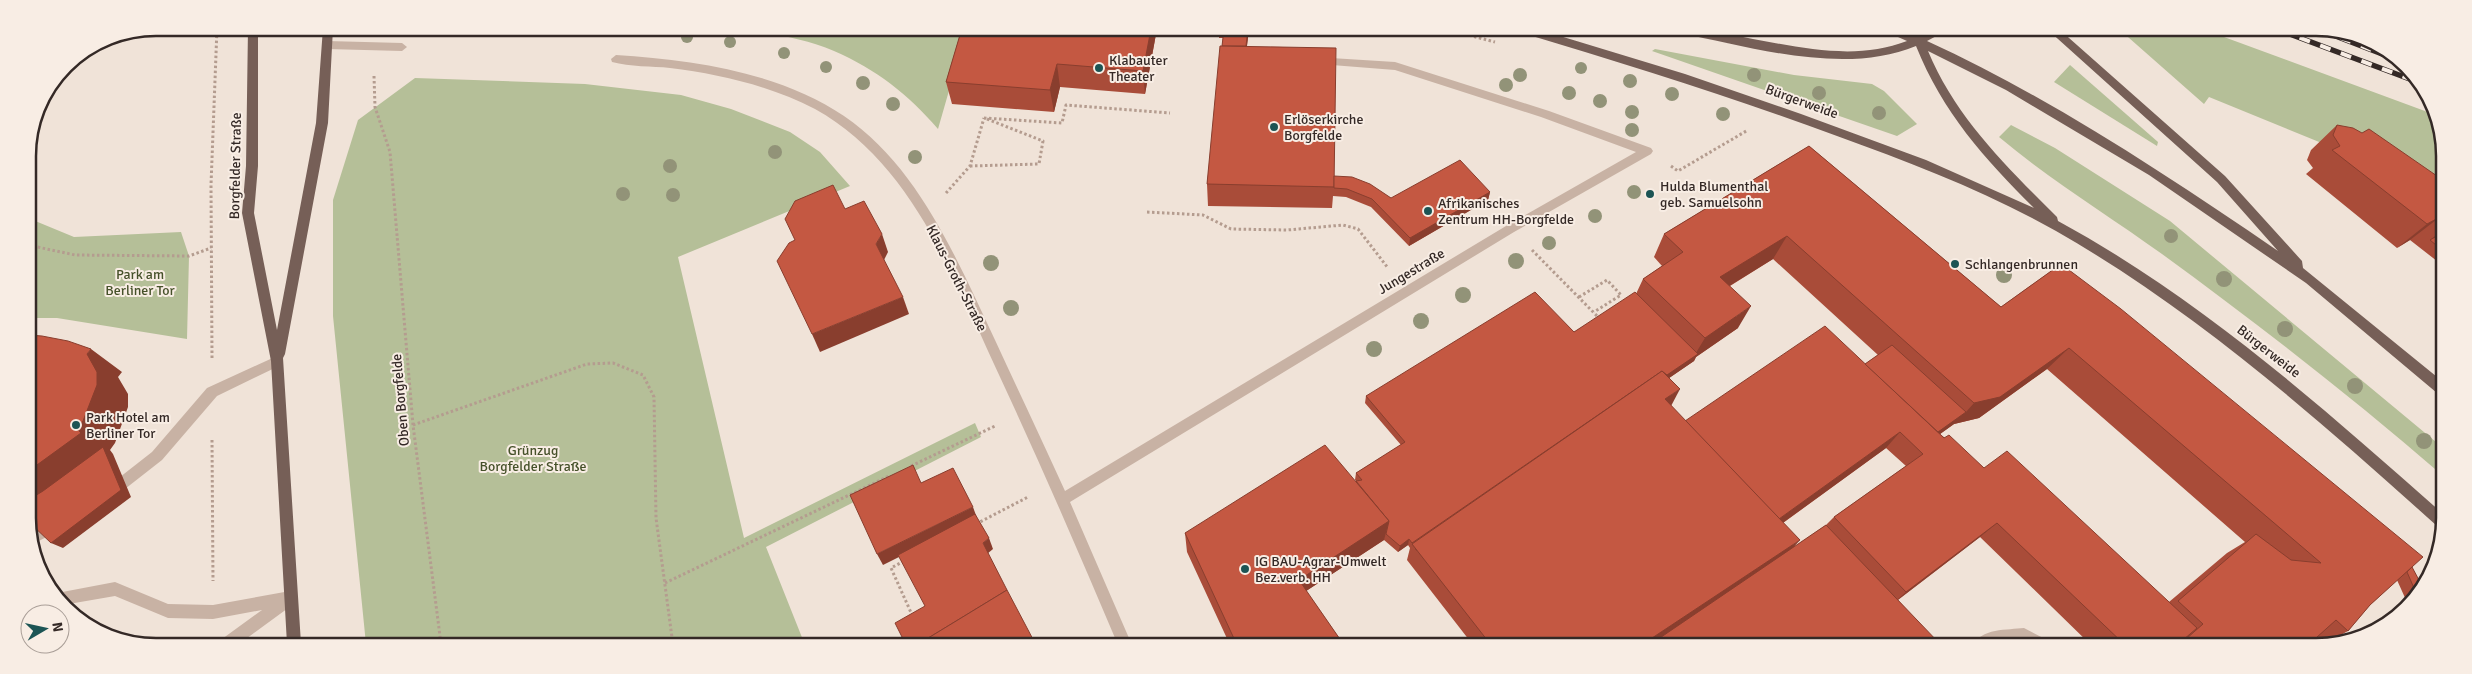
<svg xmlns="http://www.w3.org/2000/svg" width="2472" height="674" font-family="Signika,sans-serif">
	<rect width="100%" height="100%" fill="#f0e3d8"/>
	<g fill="#b5bf98">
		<path d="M741,28H967L938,129C908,94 877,70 834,51C805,38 771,34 741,28Z"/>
		<polygon points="2120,30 2205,30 2433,114 2442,132 2442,192 2209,97 2204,104"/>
		<polygon points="1655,49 1794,75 1872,84 1884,91 1917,124 1897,136 1652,51"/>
		<polygon points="2070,65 2158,142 2157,146 2054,82"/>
		<polygon points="415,78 585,84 681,95 731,109 790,132 820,152 850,186 678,257 744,538 975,423 981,437 766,547 805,645 366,644 333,316 333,200 358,120"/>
		<path d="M2011,125L2055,148L2170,221L2442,447V475C2352,397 2258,324 2162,254C2108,215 2050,180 1999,137Z"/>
		<polygon points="28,218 74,237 181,232 189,256 187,339 57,318 29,318"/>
	</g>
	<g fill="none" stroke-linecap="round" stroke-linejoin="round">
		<g stroke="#b49c8f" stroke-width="3" stroke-dasharray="2.5 2.5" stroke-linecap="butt">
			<polyline points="1445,29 1495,42"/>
			<polyline points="374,76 375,107 390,152 413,425 441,644"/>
			<polyline points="984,118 1062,123 1066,105 1170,113"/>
			<polyline points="970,166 1039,164 1043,141 987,119"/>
			<polyline points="1671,166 1678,171 1748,130"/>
			<polyline points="946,193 970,166 984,118"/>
			<polyline points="1147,212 1203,215 1231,229 1287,230 1343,225 1358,229 1388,268"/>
			<polyline points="28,245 75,255 189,256 211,248"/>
			<polyline points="1532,250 1600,319"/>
			<polyline points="1579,297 1607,280 1621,295 1594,312"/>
			<polyline points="212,358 211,185 217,28"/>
			<polyline points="413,425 587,364 613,363 643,375 654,397 656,518 673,645"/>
			<polyline points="212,440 213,581"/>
			<polyline points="911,466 995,426"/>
			<polyline points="976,524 1028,497"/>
			<polyline points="904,561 891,568 913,617"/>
			<polyline points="665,583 889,476"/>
		</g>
		<g fill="#c8b2a4" fill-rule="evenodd">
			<polygon points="327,41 402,43 407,47 402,51 327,49 322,45"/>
			<path d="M616,55C693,60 779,72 844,116C919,167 957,260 995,340C1018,390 1042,440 1065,491L1506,226L1636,152L1541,117L1395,70L1319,64L1314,60L1315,57L1395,62L1549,111L1651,148L1653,151L1651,154L1514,232L1070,502L1132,645H1118C1080,555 1041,465 1000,377C955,281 913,163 815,109C771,86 719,74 670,68C652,66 630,67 612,62L611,59Z"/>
			<polygon points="277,356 281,357 283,361 281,365 217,396 162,460 116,496 111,498 106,496 104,492 106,488 152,452 207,388"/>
			<polygon points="55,520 60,522 62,526 60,530 31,545 30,532"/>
			<polygon points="115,582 168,604 213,605 290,591 295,593 297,598 295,603 239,644 220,644 222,639 262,610 213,619 168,618 115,596 63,605 57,593"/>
			<path d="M2024,628L2049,641L2051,646H2030L2023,642L1973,646C1980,628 2008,630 2024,628Z"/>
		</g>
		<g fill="#765f57" fill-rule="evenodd">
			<polygon points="248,28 258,28 258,166 254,213 277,330 316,123 323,28 333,28 328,123 285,354 283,358 301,644 287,644 271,361 242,213 246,166"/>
			<path d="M1518,29H1537L1685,74L1801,114L1926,160L2034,208C1984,158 1943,113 1916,46C1844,76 1752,47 1679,33L1674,29C1749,29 1833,70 1907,41L1889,33L1888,30H1902L1914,35H1920L1930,30H1943L1942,33L1927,41C2051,98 2165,174 2278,251L2217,182L2048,30H2060L2225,176L2302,261L2303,268L2442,381V395L2437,393L2306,283L2149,175L2006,90L1928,51C1956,118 2006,166 2057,217L2058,221C2200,298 2322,407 2442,513V528L2437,526C2318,419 2196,311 2056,231C1987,192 1912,163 1837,136C1732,97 1626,64 1519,32Z"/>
		</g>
		<defs>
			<g id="rail">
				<polyline points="2279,30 2415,81"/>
				<polyline points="2320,30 2390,57"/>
			</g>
		</defs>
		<use href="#rail" stroke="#342926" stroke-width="5.5"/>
		<use href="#rail" stroke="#f8ede4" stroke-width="4" stroke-dasharray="11" stroke-linecap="butt"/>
	</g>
	<g fill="#929378">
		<circle cx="687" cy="37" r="6"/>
		<circle cx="730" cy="42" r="6"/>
		<circle cx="784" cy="53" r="6"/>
		<circle cx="826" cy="67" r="6"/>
		<circle cx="1581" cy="68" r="6"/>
		<circle cx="1520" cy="75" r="7"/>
		<circle cx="1754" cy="75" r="7"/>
		<circle cx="1630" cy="81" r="7"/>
		<circle cx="863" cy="83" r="7"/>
		<circle cx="1506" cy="85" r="7"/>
		<circle cx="1569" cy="93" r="7"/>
		<circle cx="1819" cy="93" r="7"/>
		<circle cx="1672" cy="94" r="7"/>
		<circle cx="1600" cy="101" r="7"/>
		<circle cx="893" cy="104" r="7"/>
		<circle cx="1632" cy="112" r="7"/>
		<circle cx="1879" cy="113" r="7"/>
		<circle cx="1723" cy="114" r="7"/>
		<circle cx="1632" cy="130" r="7"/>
		<circle cx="775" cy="152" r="7"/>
		<circle cx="915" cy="157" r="7"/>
		<circle cx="670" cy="166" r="7"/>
		<circle cx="1634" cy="192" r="7"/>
		<circle cx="623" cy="194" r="7"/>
		<circle cx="673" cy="195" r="7"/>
		<circle cx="1595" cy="216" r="7"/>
		<circle cx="2171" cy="236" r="7"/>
		<circle cx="1549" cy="243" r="7"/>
		<circle cx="1516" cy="261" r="8"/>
		<circle cx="991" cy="263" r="8"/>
		<circle cx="2004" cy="275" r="8"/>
		<circle cx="2224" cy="279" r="8"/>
		<circle cx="1463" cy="295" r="8"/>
		<circle cx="1011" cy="308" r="8"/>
		<circle cx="1421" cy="321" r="8"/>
		<circle cx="2285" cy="329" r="8"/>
		<circle cx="1374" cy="349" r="8"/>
		<circle cx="2355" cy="386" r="8"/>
		<circle cx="2424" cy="441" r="8"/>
	</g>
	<g fill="#a94c39" fill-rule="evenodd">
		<polygon points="962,28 1156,29 1156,34 1145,94 1060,87 1054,112 952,104 946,82"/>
		<polygon points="1219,29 1249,29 1247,46 1334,176 1391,198 1490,192 1488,200 1409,246 1371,207 1346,197 1333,196 1332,208 1208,206 1207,184 1223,38 1219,38"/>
		<polygon points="2337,125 2437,176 2442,173 2442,265 2410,240 2397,248 2306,174 2313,168 2307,160 2311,150"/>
		<path d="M1809,146L2001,307L2061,264L2412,567L2422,588L2405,609L2406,600L2397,580L2370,605L2348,631L2339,636L2348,640L2324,646H2314L2310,643L2307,646H2092L1980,537L1898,600L1938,646L1473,645L1407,560L1410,548L1408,545L1398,552L1384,540L1306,591L1344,645H1230L1187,552L1185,533L1356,481L1355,480L1356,473L1401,445L1365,403L1366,396L1574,332L1636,294L1643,279L1662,266L1654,257L1664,234ZM1773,259L1878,355L1865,364L1685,421L1671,406L1669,378L1694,361L1696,357L1738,328L1730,286ZM2047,369L2245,542L2227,553L2169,602L1984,468L1940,434L1954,424L1979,418ZM1886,448L1906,466L1834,517L1826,525L1794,547L1783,523Z"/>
		<polygon points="2442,280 2442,286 2438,283"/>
	</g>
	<g fill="#893e2e">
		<polygon points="1151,29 1156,29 1156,34 1145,94 1143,71"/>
		<polygon points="1248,29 1249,29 1244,69 1244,61"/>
		<polygon points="1057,64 1060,87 1054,112 1050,90"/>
		<polygon points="1490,192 1488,200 1409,246 1410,238"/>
		<polygon points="2440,217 2410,240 2397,248 2427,224"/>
		<polygon points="2442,231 2442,234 2430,240"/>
		<polygon points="882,234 888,252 883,262 876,244"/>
		<polygon points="1787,236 1773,259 1708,299 1720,277"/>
		<polygon points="903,297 909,314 820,352 812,334"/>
		<polygon points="1751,306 1738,328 1696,357 1694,361 1417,551 1415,549 1694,356 1705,338"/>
		<polygon points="2069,348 2047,369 1979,418 1954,424 1922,447 1933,435 1966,412 1974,403"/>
		<polygon points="91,349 122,372 118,377 128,394 128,407 115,443 110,450 113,454 131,497 63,548 51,543 30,511 30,470 77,429 87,354"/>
		<polygon points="1680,389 1670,408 1665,399"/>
		<polygon points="1900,432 1886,448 1766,535 1778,520"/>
		<polygon points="973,507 977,518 883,565 877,554"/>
		<polygon points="1389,521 1384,540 1297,597 1299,580"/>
		<polygon points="1997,523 1980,537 1891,605 1906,592"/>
		<polygon points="989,538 993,549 987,554 983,543"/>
		<polygon points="1409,539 1408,545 1398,552 1400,546"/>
		<polygon points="1800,540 1785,557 1651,646 1640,646"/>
	</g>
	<g fill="#c45842" stroke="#893e2e">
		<polygon points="962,28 1151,29 1143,71 1057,64 1050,90 946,82"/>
		<polygon points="1219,29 1248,29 1246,46 1222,46 1224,29"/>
		<polygon points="1220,46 1336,48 1334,187 1207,184"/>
		<polygon points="2337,125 2353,128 2362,133 2369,129 2437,176 2442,173 2442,218 2440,217 2427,224 2332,150 2340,146 2333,135"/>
		<polygon points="1809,146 2001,307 2061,264 2121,309 2423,557 2370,605 2348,631 2336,620 2307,646 2178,646 2203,624 2178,601 2256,534 2291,560 2321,563 2069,348 2000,397 1974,403 1787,236 1720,277 1751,306 1705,338 1643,279 1683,252 1664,234"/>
		<polygon points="1460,160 1490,192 1410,238 1372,199 1347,189 1334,188 1334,176 1352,177 1370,184 1391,198"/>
		<polygon points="833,185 845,209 864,201 882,234 876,244 903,297 812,334 777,261 789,243 795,240 785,219 795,201"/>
		<polygon points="2442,233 2442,250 2430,240"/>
		<polygon points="1535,292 1574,332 1635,292 1698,354 1667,375 1662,371 1412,543 1409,539 1400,546 1386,534 1389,521 1356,481 1362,480 1356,473 1405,442 1366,396"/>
		<polygon points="1825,326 1944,438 1949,435 1984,468 2007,451 2197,628 2176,646 2126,646 1997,523 1906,592 1834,517 1923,454 1900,432 1779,519 1685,421"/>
		<polygon points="29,335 42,336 68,341 91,349 87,354 97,372 97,385 83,421 77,429 81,433 30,470"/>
		<polygon points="1892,345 1966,412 1938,432 1865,364"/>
		<polygon points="1662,371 1680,389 1665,399 1800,540 1640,646 1491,645 1412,544"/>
		<polygon points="1325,445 1389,521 1299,580 1344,645 1237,645 1185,533"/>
		<polygon points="103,447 121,490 51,543 30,523 30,499 43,491"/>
		<polygon points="913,465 921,483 953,468 973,507 877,554 850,495"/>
		<polygon points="975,514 989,538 983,543 1007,590 925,640 926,643 922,645 906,645 895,623 925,606 898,555"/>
		<polygon points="1826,525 1940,644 1938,646 1648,646"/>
		<polygon points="2412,567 2420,582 2422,588 2417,595 2407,572"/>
		<polygon points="1007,590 1036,645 927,645 925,640"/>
		<polygon points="2339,636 2348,640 2332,644 2326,642"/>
	</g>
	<g fill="#1c5454" stroke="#f8ede4" stroke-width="2">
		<circle cx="1099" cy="68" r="5"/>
		<circle cx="1274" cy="127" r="5"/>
		<circle cx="1650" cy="194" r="5"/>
		<circle cx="1428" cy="211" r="5"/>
		<circle cx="1955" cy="264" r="5"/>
		<circle cx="76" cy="425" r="5"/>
		<circle cx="1245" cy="569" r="5"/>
	</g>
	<g text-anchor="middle" stroke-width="4" stroke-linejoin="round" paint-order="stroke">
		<g font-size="14" fill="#342926" stroke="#f8ede4" text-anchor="start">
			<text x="1109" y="65">Klabauter<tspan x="1109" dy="16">Theater</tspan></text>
			<text x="1284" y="124">Erlöserkirche<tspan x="1284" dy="16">Borgfelde</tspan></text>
			<text x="1660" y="191">Hulda Blumenthal<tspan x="1660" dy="16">geb. Samuelsohn</tspan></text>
			<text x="1438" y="208">Afrikanisches<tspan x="1438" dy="16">Zentrum HH-Borgfelde</tspan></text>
			<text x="1965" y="269">Schlangenbrunnen</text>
			<text x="86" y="422">Park Hotel am<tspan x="86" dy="16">Berliner Tor</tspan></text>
			<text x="1255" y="566">IG BAU-Agrar-Umwelt<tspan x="1255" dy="16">Bez.verb. HH</tspan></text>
		</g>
		<g font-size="14" fill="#342926" stroke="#f8ede4">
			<text transform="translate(1802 101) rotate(20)" y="5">Bürgerweide</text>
			<text transform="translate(235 166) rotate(-89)" y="5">Borgfelder Straße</text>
			<text transform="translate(1411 271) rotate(-31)" y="5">Jungestraße</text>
			<text transform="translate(957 278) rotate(63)" y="5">Klaus-Groth-Straße</text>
			<text transform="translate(2269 351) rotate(38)" y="5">Bürgerweide</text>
			<text transform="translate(400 400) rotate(-95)" y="5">Oben Borgfelde</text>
		</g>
		<g font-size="14" fill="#46512a" stroke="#f8ede4">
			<text x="140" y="279">Park am<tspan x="140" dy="16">Berliner Tor</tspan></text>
			<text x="533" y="455">Grünzug<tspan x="533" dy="16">Borgfelder Straße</tspan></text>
		</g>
	</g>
	<path d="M0 0H2472V674H0ZM156 36H2316A120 120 0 0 1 2436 156V518A120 120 0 0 1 2316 638H156A120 120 0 0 1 36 518V156A120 120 0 0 1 156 36Z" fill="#f8ede4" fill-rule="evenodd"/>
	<path fill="none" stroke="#342926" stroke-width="2.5" d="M156 36H2316A120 120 0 0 1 2436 156V518A120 120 0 0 1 2316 638H156A120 120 0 0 1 36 518V156A120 120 0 0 1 156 36Z"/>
	<g transform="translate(45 629) rotate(81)"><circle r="24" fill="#f8ede4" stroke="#aa9f98"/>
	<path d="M0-4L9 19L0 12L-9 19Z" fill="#1c5454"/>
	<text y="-8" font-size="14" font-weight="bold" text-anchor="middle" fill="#342926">N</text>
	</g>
</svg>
